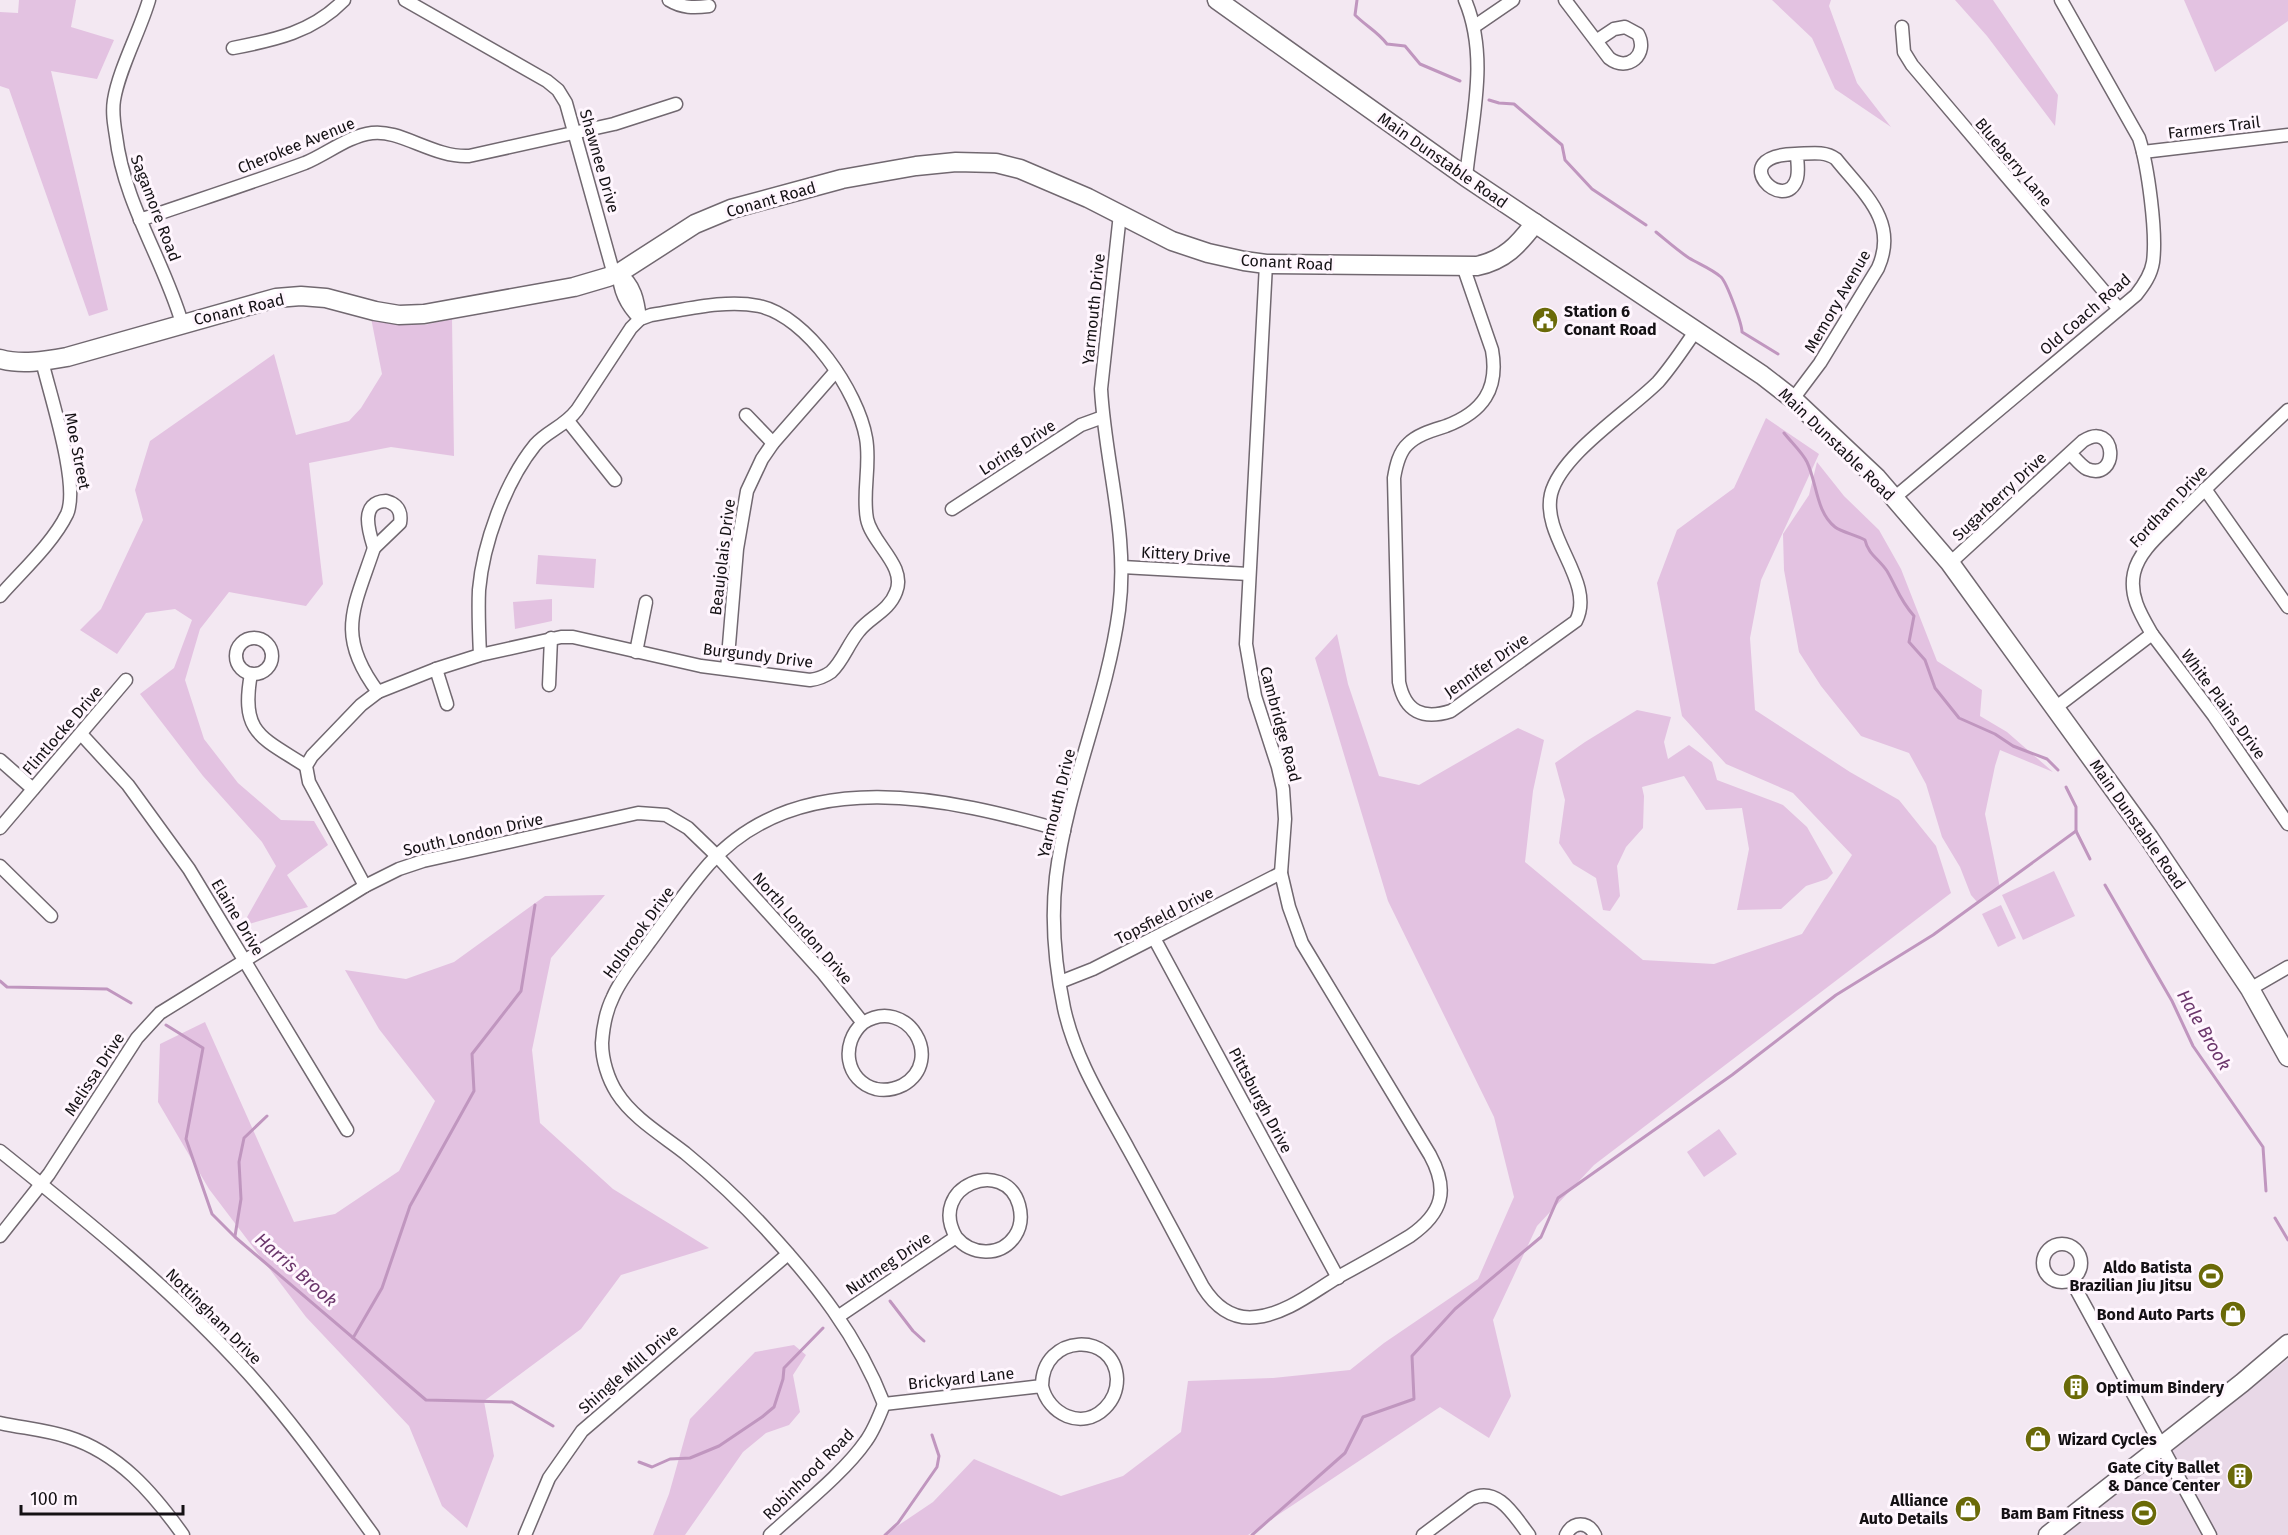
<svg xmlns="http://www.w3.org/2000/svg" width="2288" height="1535" font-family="'Fira Sans',sans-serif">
	<rect width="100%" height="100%" fill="#f3e8f2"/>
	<polygon fill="#e8d8e7" points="2288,1359 2288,1535 2064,1535 2199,1430"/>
	<g fill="#e3c2e1">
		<polygon points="19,0 76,0 71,27 114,40 97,79 51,71 108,310 89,316 9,89 0,86 0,12 18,13"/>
		<polygon points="1772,0 1831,0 1829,6 1857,83 1891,127 1835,89 1812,38"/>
		<polygon points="1955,0 1993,0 2058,95 2055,126 1987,36"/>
		<polygon points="2184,0 2288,0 2288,21 2215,72"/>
		<polygon points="371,318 424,325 452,319 454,456 391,447 309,463 323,584 306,606 229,592 200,629 185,680 204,739 238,783 281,820 314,821 328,845 287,875 308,907 242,926 276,866 262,842 203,776 140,694 174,668 192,620 175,609 146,613 117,654 80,630 101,609 143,520 135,490 150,441 274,354 296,435 349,421 361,408 382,374"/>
		<polygon points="1766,418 1819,454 1761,580 1750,638 1755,710 1850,772 1899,800 1936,846 1951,893 1594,1165 1537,1226 1493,1320 1511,1396 1489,1438 1440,1407 1248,1535 884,1535 933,1502 974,1459 1061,1496 1123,1476 1181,1432 1188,1381 1273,1378 1350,1370 1384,1343 1478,1279 1514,1197 1494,1117 1388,901 1315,658 1337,634 1348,684 1379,776 1419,785 1518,728 1544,740 1533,791 1525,862 1643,960 1714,964 1802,934 1852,855 1793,793 1726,764 1682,716 1657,583 1677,530 1734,488"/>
		<polygon points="1817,462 1844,496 1879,530 1901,569 1937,661 1982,690 1980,716 2007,732 2053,772 2000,750 1995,766 1985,814 2000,888 1978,903 1971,895 1960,867 1942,837 1926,784 1909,753 1861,736 1821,686 1799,652 1784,570 1783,534 1809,495"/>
		<polygon points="538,555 596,559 594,588 536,584"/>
		<polygon points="552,599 552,621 515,629 513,602"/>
		<polygon points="1637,710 1671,717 1664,742 1668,759 1689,745 1712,762 1717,780 1783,805 1807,827 1833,873 1827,879 1806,886 1781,909 1737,910 1749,849 1742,808 1706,810 1684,776 1642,787 1644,796 1643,828 1626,847 1617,866 1620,896 1610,911 1603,910 1596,878 1573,864 1559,843 1565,800 1555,763 1585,742"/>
		<polygon points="2054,871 2075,916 2023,940 2002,895"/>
		<polygon points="605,895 551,958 532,1050 540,1123 613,1189 709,1248 621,1275 581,1329 484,1401 494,1456 467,1528 442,1506 409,1426 306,1317 209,1189 158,1102 160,1044 205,1022 294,1222 335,1214 399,1171 435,1101 379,1029 345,970 406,979 454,962 545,896"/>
		<polygon points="2001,905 2016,938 1998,947 1982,914"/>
		<polygon points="1719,1129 1737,1154 1704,1177 1687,1152"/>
		<polygon points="794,1345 806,1355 793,1375 800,1412 789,1425 766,1433 743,1452 685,1535 653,1535 669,1494 690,1419 755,1352"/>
	</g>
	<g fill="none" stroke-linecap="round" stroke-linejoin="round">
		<g stroke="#c096bf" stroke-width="3">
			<path d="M1357,0L1355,15C1366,26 1378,32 1387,44L1405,46L1420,64L1460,81"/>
			<polyline points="1489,100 1499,103 1514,104 1562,145 1565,160 1592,189 1646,225"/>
			<path d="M1656,232C1667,241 1677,250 1689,258C1699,264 1712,269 1721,277C1727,283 1742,324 1742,332L1778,354"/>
			<path d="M1784,433C1791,442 1802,452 1807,462C1817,483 1816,512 1835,527C1841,532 1856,535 1865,540C1868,554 1879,559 1887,571C1897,588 1899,599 1914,616L1909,642L1925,660L1935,688L1959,718L1995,734L2013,746L2047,759L2058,770"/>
			<polyline points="2066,787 2076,807 2076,831 2090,859"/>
			<polyline points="2105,885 2172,1001 2193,1046 2263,1147 2266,1191"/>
			<polyline points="0,981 7,987 107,989 131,1003"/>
			<polyline points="166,1025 203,1048 186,1139 212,1214 235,1237 426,1400 512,1402 553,1426"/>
			<polyline points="2275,1218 2288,1240"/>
			<polyline points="235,1236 241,1199 239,1162 244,1138 267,1116"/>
			<polyline points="890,1301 913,1331 924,1341"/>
			<polyline points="353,1338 382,1288 410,1206 474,1091 472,1054 521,991 535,905"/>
			<polyline points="639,1462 652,1467 670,1459 690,1458 719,1446 762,1417 774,1407 783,1379 784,1368 823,1328"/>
			<polyline points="885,1535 898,1523 937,1467 939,1456 932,1435"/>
			<polyline points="1252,1535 1345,1453 1363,1417 1414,1399 1412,1356 1455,1309 1541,1237 1558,1198 1732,1075 1836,995 1933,935 2076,831"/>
		</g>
		<defs>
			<g id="street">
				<path d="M149,0C140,31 119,69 114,100C112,112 114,124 116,136C124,203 163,259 182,323"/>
				<polyline points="405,0 547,81 558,90 566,103 614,275"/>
				<path d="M669,0C682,8 694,8 709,6"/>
				<path d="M1465,0C1489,57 1472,118 1466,177"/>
				<path d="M1565,0L1609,58C1628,73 1649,54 1638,34L1625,27L1614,29L1596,41"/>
				<polyline points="1475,26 1513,0"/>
				<polyline points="1902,27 1904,52 1912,65 2119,309"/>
				<path d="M233,48C275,40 313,32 344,0"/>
				<polyline points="2143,152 2288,135"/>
				<path d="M1120,214L1101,389C1105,463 1129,535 1119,610C1107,701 1067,786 1056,877C1051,920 1055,965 1064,1008C1075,1059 1104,1104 1129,1150C1154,1195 1178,1241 1203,1287C1215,1306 1232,1320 1256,1317C1286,1314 1313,1292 1338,1277C1362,1264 1387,1250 1410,1236C1443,1213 1449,1190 1430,1155L1302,943L1289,907L1281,873L1285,819L1283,789L1278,767L1255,696L1246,644L1266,264"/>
				<path d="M140,220C195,201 251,183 305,163C327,154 348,136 372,133C400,129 434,158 469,156L614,124L676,104"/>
				<path d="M1463,266L1492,350C1499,389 1483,412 1446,426C1434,430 1418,434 1408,444C1399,452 1396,466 1394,478L1399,682C1405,712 1423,720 1451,711L1576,621C1596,582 1541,537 1551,494C1561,454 1628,412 1658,382C1672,366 1684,348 1696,330"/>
				<path d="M619,273C635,284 638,301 640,319"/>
				<path d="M619,273C619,292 627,306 640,319"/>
				<path d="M1793,399L1820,363L1878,268C1899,221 1863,193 1836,159C1824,150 1808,154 1795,154C1723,156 1786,217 1797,178C1799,170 1797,161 1797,154"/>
				<polyline points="746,415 773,443"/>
				<polyline points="568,421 615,480"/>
				<polyline points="2205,489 2288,607"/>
				<path d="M1894,498L2136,295C2144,285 2151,275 2153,262C2157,233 2148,166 2139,138L2061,0"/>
				<path d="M386,501C397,504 402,511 400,523L374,548C369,532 359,502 386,501Z"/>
				<polyline points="952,509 1081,425 1103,417"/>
				<path d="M374,548C354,608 335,635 378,692"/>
				<path d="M1950,563L2083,441C2117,419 2120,482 2087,469C2081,466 2075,458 2070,453"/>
				<polyline points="1122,567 1249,574"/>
				<path d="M0,596C21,572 53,543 67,514C80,485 50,395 42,361"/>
				<polyline points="2152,634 2214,716 2288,824"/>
				<circle cx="254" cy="656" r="18"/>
				<polyline points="636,652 646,602"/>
				<polyline points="436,669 447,704"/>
				<polyline points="727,669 737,549 747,491 762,459 773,443 836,371"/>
				<path d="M251,674C240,733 261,737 306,766"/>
				<polyline points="549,685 551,638"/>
				<path d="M2055,708L2152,634C2141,615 2129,596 2134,573C2139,550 2163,532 2178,516C2214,480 2251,445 2288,410"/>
				<polyline points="82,735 128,785 189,869 347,1130"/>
				<polyline points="0,760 33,789"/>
				<polyline points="0,828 126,680"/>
				<polyline points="0,866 51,916"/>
				<path d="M365,886L309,782L306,766L312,756L361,705L378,692L436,669L480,655L561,637H573L701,666L810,680C818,679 824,677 831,672C843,661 848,644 859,631C870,617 889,611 896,592C907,566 872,544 867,519C862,493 871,465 866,438C858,392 807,316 759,306C724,299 685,310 651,315L640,319L631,328L577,410C564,427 547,431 535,445C505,482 483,544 479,590C478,612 479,633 480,655"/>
				<polyline points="1154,938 1338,1278"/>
				<polyline points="1060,982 1093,969 1281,873"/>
				<polyline points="2250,989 2288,967"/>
				<path d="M0,1151C86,1220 173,1290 248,1373C294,1424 333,1480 373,1535"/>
				<path d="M0,1236L49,1174L137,1038L160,1013L365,886L399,869L423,861L638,813L666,815L688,828L717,856L823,973L863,1023C907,995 946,1060 903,1085C895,1089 886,1091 876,1089C845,1081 840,1043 863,1023"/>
				<circle cx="2062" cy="1263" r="19"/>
				<polyline points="2071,1280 2210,1535"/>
				<path d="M839,1316L956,1237C971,1255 1000,1258 1015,1236C1021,1227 1022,1216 1019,1205C1005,1156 927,1186 956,1237"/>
				<path d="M884,1404C858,1336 814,1281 766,1229C741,1202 713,1176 685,1153C662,1135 633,1118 617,1093C608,1079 602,1060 602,1043C603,1027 606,1011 613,997C621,978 636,961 648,944C668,917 687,889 709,864C800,763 950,798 1064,831"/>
				<path d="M884,1404L1042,1386C1048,1414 1082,1431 1105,1408C1113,1400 1117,1390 1117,1379C1115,1331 1042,1333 1042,1386"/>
				<path d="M0,1423C23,1428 46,1430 68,1437C119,1453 153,1493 183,1535"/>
				<polyline points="525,1535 549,1478 582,1431 788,1254"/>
				<path d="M770,1535C799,1508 844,1473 866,1441C874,1430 879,1417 884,1404"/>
				<path d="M1423,1535L1471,1499C1498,1485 1515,1517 1529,1535"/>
				<path d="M1566,1535C1573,1521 1588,1521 1595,1535"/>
			</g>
			<g id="secondary">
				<polyline points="1217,0 1466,177 1762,375 1793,399 1877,478 1950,563 2149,838 2250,989 2288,1057"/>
				<path d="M0,359C21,365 45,361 67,357L276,298L301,296L326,298L375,311L399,315L424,314L574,287L608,277L619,273L695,224L731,209L842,179L916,166L956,162L996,163L1020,169L1088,198L1172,241L1208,253L1244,261L1266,264L1477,266C1505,260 1518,245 1535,223"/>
				<polyline points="2048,1535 2242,1383 2288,1344"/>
			</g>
		</defs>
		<use href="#street" stroke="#716870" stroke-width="15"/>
		<use href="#secondary" stroke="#716870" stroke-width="21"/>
		<use href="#street" stroke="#fff" stroke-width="12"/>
		<use href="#secondary" stroke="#fff" stroke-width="18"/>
	</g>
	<defs>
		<symbol id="civic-disc" viewBox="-11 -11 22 22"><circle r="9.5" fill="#6a6a08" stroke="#fff6fe"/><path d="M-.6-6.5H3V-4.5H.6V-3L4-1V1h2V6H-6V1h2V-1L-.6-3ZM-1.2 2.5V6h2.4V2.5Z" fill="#fff"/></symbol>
		<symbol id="stadium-disc" viewBox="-11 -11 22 22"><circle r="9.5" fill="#6a6a08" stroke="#fff6fe"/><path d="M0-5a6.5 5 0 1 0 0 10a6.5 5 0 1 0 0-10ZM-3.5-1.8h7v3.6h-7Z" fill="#fff"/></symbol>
		<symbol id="shop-disc" viewBox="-11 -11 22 22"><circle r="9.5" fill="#6a6a08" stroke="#fff6fe"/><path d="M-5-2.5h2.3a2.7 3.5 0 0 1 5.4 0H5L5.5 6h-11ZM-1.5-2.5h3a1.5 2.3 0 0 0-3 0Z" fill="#fff"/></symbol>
		<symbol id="building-disc" viewBox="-11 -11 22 22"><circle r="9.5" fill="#6a6a08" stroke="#fff6fe"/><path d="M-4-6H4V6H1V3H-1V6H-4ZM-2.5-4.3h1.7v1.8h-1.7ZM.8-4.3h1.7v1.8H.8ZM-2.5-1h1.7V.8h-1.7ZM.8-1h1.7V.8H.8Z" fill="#fff"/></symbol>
	</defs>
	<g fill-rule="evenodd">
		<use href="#civic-disc" x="1530" y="305" width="30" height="30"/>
		<use href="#stadium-disc" x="2196" y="1261" width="30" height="30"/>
		<use href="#shop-disc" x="2218" y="1299" width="30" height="30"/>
		<use href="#building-disc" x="2061" y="1372" width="30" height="30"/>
		<use href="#shop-disc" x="2023" y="1424" width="30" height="30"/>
		<use href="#building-disc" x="2225" y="1461" width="30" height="30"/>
		<use href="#shop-disc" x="1953" y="1494" width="30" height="30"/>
		<use href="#stadium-disc" x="2129" y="1498" width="30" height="30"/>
	</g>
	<g text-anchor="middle" stroke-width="6" stroke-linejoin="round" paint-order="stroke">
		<g font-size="16" fill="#141114" stroke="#fff6fe">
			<text transform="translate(2214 127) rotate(-7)" y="6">Farmers Trail</text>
			<text transform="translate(296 145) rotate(-22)" y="6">Cherokee Avenue</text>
			<text transform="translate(1443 160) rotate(35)" y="6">Main Dunstable Road</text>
			<text transform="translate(600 161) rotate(74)" y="6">Shawnee Drive</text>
			<text transform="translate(2014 162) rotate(50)" y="6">Blueberry Lane</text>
			<text transform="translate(771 199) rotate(-16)" y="6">Conant Road</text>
			<text transform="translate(156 208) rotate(69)" y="6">Sagamore Road</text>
			<text transform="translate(1287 262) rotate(3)" y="6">Conant Road</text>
			<text transform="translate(1837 301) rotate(-60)" y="6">Memory Avenue</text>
			<text transform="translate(239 309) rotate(-13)" y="6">Conant Road</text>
			<text transform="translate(1093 309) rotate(-84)" y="6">Yarmouth Drive</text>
			<text transform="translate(2085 314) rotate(-41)" y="6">Old Coach Road</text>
			<text transform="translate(1837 444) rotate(44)" y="6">Main Dunstable Road</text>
			<text transform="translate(1017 447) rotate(-33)" y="6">Loring Drive</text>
			<text transform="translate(78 451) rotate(79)" y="6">Moe Street</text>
			<text transform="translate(1999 496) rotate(-43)" y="6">Sugarberry Drive</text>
			<text transform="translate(2168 506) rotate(-47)" y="6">Fordham Drive</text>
			<text transform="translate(1186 554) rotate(3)" y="6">Kittery Drive</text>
			<text transform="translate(722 557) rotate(-83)" y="6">Beaujolais Drive</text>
			<text transform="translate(758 655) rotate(7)" y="6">Burgundy Drive</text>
			<text transform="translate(1486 665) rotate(-35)" y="6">Jennifer Drive</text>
			<text transform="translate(2224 704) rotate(54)" y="6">White Plains Drive</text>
			<text transform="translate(1281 724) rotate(75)" y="6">Cambridge Road</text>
			<text transform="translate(62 730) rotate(-49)" y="6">Flintlocke Drive</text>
			<text transform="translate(1056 803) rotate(-76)" y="6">Yarmouth Drive</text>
			<text transform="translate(2138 824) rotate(55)" y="6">Main Dunstable Road</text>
			<text transform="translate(473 834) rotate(-13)" y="6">South London Drive</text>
			<text transform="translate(1164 915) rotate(-27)" y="6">Topsfield Drive</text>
			<text transform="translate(238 917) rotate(59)" y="6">Elaine Drive</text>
			<text transform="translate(803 928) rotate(49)" y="6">North London Drive</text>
			<text transform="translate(638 932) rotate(-54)" y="6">Holbrook Drive</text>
			<text transform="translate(94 1074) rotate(-57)" y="6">Melissa Drive</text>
			<text transform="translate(1261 1100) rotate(62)" y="6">Pittsburgh Drive</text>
			<text transform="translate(888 1263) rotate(-34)" y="6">Nutmeg Drive</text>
			<text transform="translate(214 1316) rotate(45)" y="6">Nottingham Drive</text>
			<text transform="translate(628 1369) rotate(-41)" y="6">Shingle Mill Drive</text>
			<text transform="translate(961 1378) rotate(-6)" y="6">Brickyard Lane</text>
			<text transform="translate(808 1474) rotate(-45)" y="6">Robinhood Road</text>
		</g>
		<g font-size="16" font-weight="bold" fill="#141114" stroke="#fff6fe" text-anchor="end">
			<text x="1564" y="317" text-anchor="start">Station 6<tspan x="1564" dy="18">Conant Road</tspan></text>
			<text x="2192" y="1273">Aldo Batista<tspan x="2192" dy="18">Brazilian Jiu Jitsu</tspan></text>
			<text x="2214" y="1320">Bond Auto Parts</text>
			<text x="2096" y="1393" text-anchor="start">Optimum Bindery</text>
			<text x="2058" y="1445" text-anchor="start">Wizard Cycles</text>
			<text x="2220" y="1473">Gate City Ballet<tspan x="2220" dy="18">&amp; Dance Center</tspan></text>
			<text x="1948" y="1506">Alliance<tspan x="1948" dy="18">Auto Details</tspan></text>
			<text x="2124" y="1519">Bam Bam Fitness</text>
		</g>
		<g font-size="18" font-style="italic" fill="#6b366b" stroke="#fff6fe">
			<text transform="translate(2204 1030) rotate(60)" y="6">Hale Brook</text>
			<text transform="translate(296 1270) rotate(41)" y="6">Harris Brook</text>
		</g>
	</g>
	<path d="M21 1505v9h162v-9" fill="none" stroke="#141114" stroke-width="3"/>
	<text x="30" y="1505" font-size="18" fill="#141114" stroke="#fff6fe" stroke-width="4.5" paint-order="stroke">100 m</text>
</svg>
